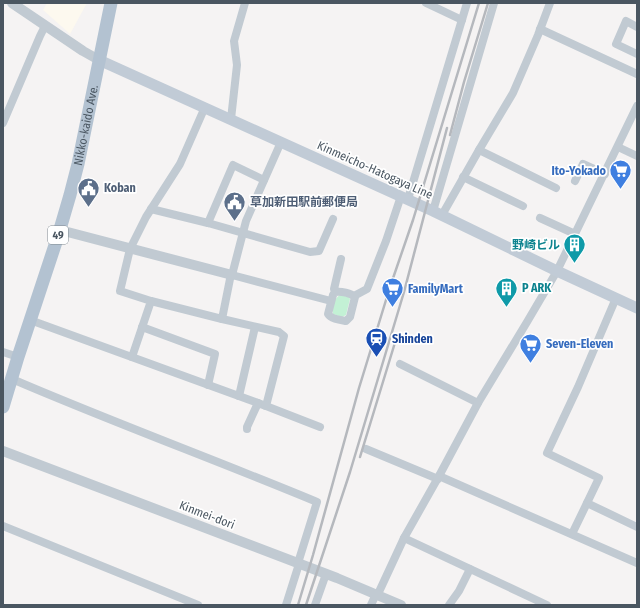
<svg xmlns="http://www.w3.org/2000/svg" width="640" height="608" font-family="'Fira Sans Condensed','Noto Sans JP',sans-serif">
	<rect width="100%" height="100%" fill="#f5f3f3"/>
	<polygon fill="#fdf9ef" points="47,3 87,3 70,34 43,10"/>
	<path fill="#c3f1d5" d="M340,295L349,297L350,299L346,315L342,317L333,314C332,308 334,298 340,295Z"/>
	<g fill="none" stroke-linecap="round" stroke-linejoin="round">
		<g stroke="#c1cad2" stroke-width="8">
			<polyline points="426,3 462,20"/>
			<polyline points="637,27 626,21 616,44 637,54"/>
			<polyline points="540,29 637,74"/>
			<polyline points="231,119 237,65 234,41 245,3"/>
			<polyline points="3,123 40,36 45,26"/>
			<polyline points="281,142 246,221 232,275 331,301"/>
			<polyline points="618,147 637,156"/>
			<polyline points="479,150 556,188"/>
			<polyline points="463,177 523,206"/>
			<polyline points="575,181 583,164 605,174"/>
			<polyline points="408,199 467,3"/>
			<polyline points="151,209 208,223 310,252 319,251 333,219"/>
			<polyline points="433,211 494,3"/>
			<polyline points="442,215 479,150 513,93 538,35 550,3"/>
			<polyline points="540,218 575,234"/>
			<polyline points="208,223 233,165 264,180"/>
			<path d="M335,292C341,291 351,293 355,297L350,317L346,321C340,320 331,319 328,314L333,295L335,292L334,289L341,259"/>
			<polyline points="354,296 367,289 386,241 401,196"/>
			<polyline points="151,301 222,319 279,332 284,336 266,406"/>
			<polyline points="222,319 231,274"/>
			<polyline points="30,320 266,406 320,427"/>
			<polyline points="142,327 215,354 208,385"/>
			<polyline points="3,352 18,357"/>
			<polyline points="132,357 151,301 120,291 130,249 146,217 180,164 205,107"/>
			<polyline points="400,364 478,403"/>
			<path d="M12,379C112,422 216,460 317,502L298,563"/>
			<polyline points="239,396 255,327"/>
			<polyline points="247,429 247,427 258,403"/>
			<polyline points="366,449 438,479"/>
			<polyline points="439,476 637,563"/>
			<polyline points="587,503 599,478 547,453 578,387 616,298"/>
			<polyline points="3,526 198,605"/>
			<polyline points="572,534 587,503 637,527"/>
			<polyline points="404,538 547,605"/>
			<polyline points="378,594 404,538 439,476 478,403 527,322 557,271 587,209 637,106"/>
			<polyline points="286,605 299,564"/>
			<polyline points="315,605 326,574"/>
			<polyline points="371,605 376,594"/>
			<polyline points="449,605 459,591 470,569"/>
		</g>
		<g stroke="#c1cad2" stroke-width="10">
			<polyline points="12,3 83,51 99,60"/>
			<polyline points="60,230 232,275"/>
			<polyline points="3,451 337,578 401,605"/>
		</g>
		<polyline stroke="#c1cbd6" stroke-width="11" points="99,60 433,211 557,271 637,308"/>
		<path stroke="#b3c2d1" stroke-width="13" id="s1" d="M3,407L18,357L58,236L70,195L78,164L111,3"/>
		<g stroke="#b5b8bd" stroke-width="2.5">
			<polyline points="450,135 464,82 488,3"/>
			<polyline points="360,457 397,336"/>
			<polyline points="298,605 313,555 359,388 390,287 413,220 479,3"/>
			<polyline points="306,605 350,472 404,292 447,128"/>
		</g>
	</g>
	<defs>
		<symbol id="supermarket-pin" viewBox="-11 -11 22 30"><path d="M0 17L-7.5 6A9.5 9.5 0 1 1 7.5 6Z" fill="#3f7fe0" stroke="#fff"/><path d="M-6-5.5h2.5l.6 2H6L4.5 2H-2.5L-4.4-4H-6ZM-1.5 3.2a1.3 1.3 0 1 0 .1 0ZM3 3.2a1.3 1.3 0 1 0 .1 0Z" fill="#fff"/></symbol>
		<symbol id="civic-pin" viewBox="-11 -11 22 30"><path d="M0 17L-7.5 6A9.5 9.5 0 1 1 7.5 6Z" fill="#5c6f8a" stroke="#fff"/><path d="M-.6-6.5H3V-4.5H.6V-3L4-1V1h2V6H-6V1h2V-1L-.6-3ZM-1.2 2.5V6h2.4V2.5Z" fill="#fff"/></symbol>
		<symbol id="building-pin" viewBox="-11 -11 22 30"><path d="M0 17L-7.5 6A9.5 9.5 0 1 1 7.5 6Z" fill="#0f9aa8" stroke="#fff"/><path d="M-4-6H4V6H1V3H-1V6H-4ZM-2.5-4.3h1.7v1.8h-1.7ZM.8-4.3h1.7v1.8H.8ZM-2.5-1h1.7V.8h-1.7ZM.8-1h1.7V.8H.8Z" fill="#fff"/></symbol>
		<symbol id="station-pin" viewBox="-11 -11 22 30"><path d="M0 17L-7.5 6A9.5 9.5 0 1 1 7.5 6Z" fill="#1a4fb4" stroke="#fff"/><path d="M-3-6H3Q5-6 5-4V2Q5 4 3 4L4.5 6H3L1.5 4h-3L-3 6H-4.5L-3 4Q-5 4-5 2V-4Q-5-6-3-6ZM-3.5-4v3h7v-3ZM-3.5 1v1.5H-2V1ZM2 1v1.5H3.5V1Z" fill="#fff"/></symbol>
	</defs>
	<g fill-rule="evenodd">
		<use href="#supermarket-pin" x="608" y="158" width="25" height="34"/>
		<use href="#civic-pin" x="76" y="176" width="25" height="34"/>
		<use href="#civic-pin" x="222" y="190" width="25" height="34"/>
		<use href="#building-pin" x="562" y="232" width="25" height="34"/>
		<use href="#building-pin" x="494" y="276" width="25" height="34"/>
		<use href="#supermarket-pin" x="380" y="276" width="25" height="34"/>
		<use href="#station-pin" x="364" y="326" width="25" height="34"/>
		<use href="#supermarket-pin" x="518" y="332" width="25" height="34"/>
	</g>
	<g text-anchor="middle" stroke-width="3.5" stroke-linejoin="round" paint-order="stroke">
		<rect fill="#fff" stroke="#808990" stroke-width="1" x="48" y="226" width="20" height="18" rx="3"/>
		<g font-size="11" font-weight="bold" fill="#4a5661">
			<text x="58" y="239">49</text>
		</g>
		<g font-size="12" fill="#4a5661" stroke="#fff">
			<text dy="4" stroke="none"><textPath href="#s1" startOffset="294">Nikko-kaido Ave.</textPath></text>
			<text transform="translate(375 170) rotate(24)" y="4">Kinmeicho-Hatogaya Line</text>
			<text transform="translate(207 515) rotate(21)" y="4">Kinmei-dori</text>
		</g>
		<g font-size="12" font-weight="bold" fill="#366cbe" stroke="#fff" text-anchor="start">
			<text x="606" y="175" text-anchor="end">Ito-Yokado</text>
			<text x="408" y="293">FamilyMart</text>
			<text x="546" y="348">Seven-Eleven</text>
		</g>
		<g font-size="12" font-weight="bold" fill="#4e5e75" stroke="#fff" text-anchor="start">
			<text x="104" y="192">Koban</text>
			<text x="250" y="206">草加新田駅前郵便局</text>
		</g>
		<g font-size="12" font-weight="bold" fill="#0d838f" stroke="#fff" text-anchor="end">
			<text x="560" y="249">野崎ビル</text>
			<text x="522" y="292" text-anchor="start">P ARK</text>
		</g>
		<g font-size="12" font-weight="bold" fill="#164399" stroke="#fff" text-anchor="start">
			<text x="392" y="343">Shinden</text>
		</g>
	</g>
	<rect width="640" height="608" fill="none" stroke="#4a5661" stroke-width="8"/>
</svg>
